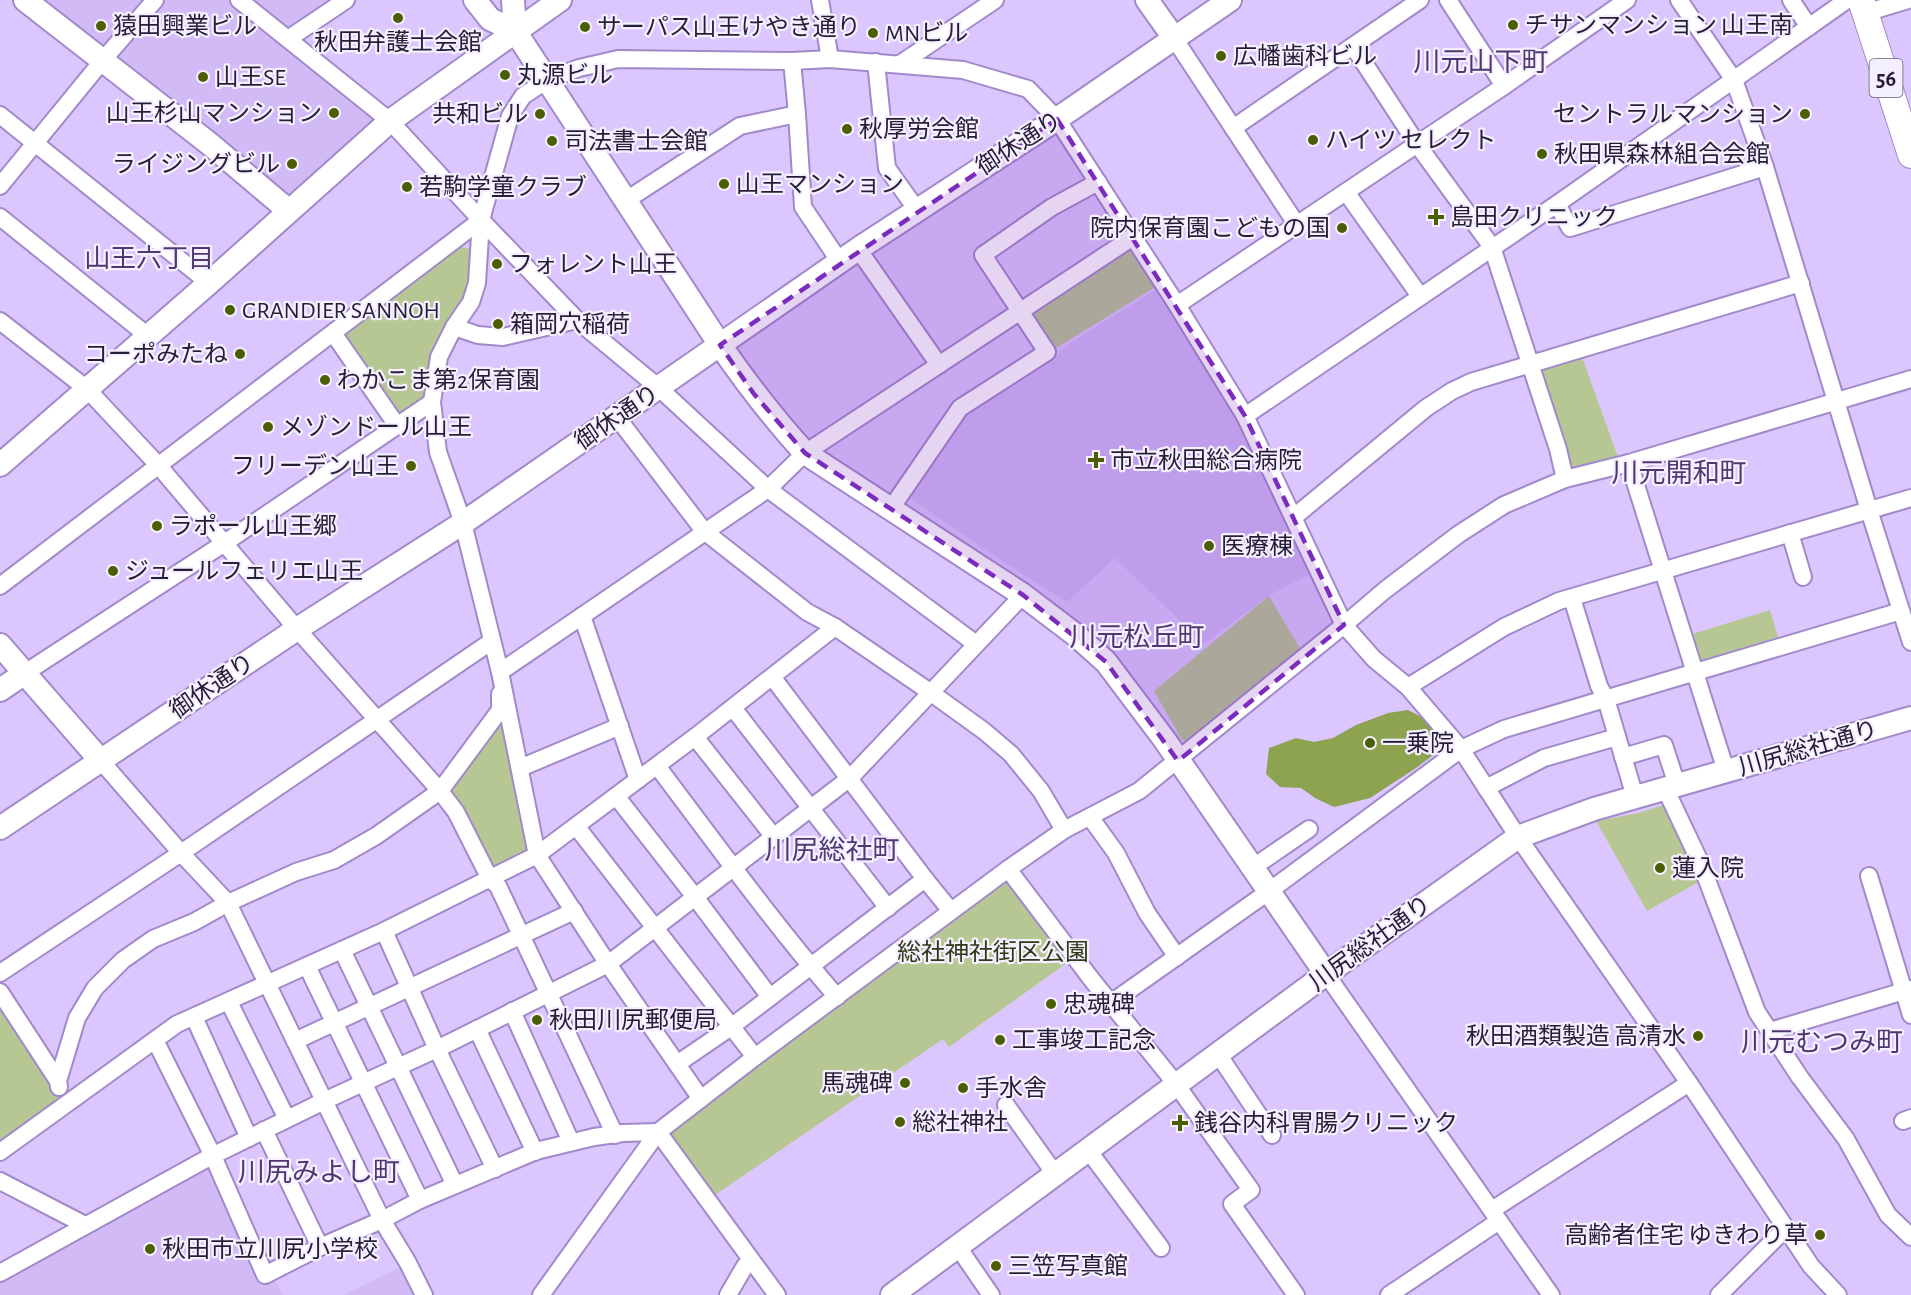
<svg xmlns="http://www.w3.org/2000/svg" width="1911" height="1295" font-family="'Alegreya Sans','Noto Sans JP',sans-serif">
	<rect width="100%" height="100%" fill="#dbc7fe"/>
	<g fill="#d1baf6">
		<polygon points="39,0 148,0 103,50"/>
		<polygon points="159,0 233,0 377,117 376,126 296,194 289,195 115,58"/>
		<polygon points="248,0 340,0 290,33"/>
		<polygon points="1155,290 1239,421 1312,573 1270,595 1204,644 1115,558 1067,602 999,559 910,498 964,414 1057,355 1064,347"/>
		<polygon points="208,1158 283,1295 0,1295 0,1273"/>
		<polygon points="408,1263 424,1295 344,1295"/>
	</g>
	<g fill="#b7c793">
		<polygon points="1130,245 1157,286 1053,350 1028,313"/>
		<polygon points="461,247 470,249 473,255 465,293 443,334 434,357 425,394 419,403 402,415 396,414 344,336 454,249"/>
		<polygon points="1582,357 1618,457 1570,469 1539,369"/>
		<polygon points="1269,596 1302,652 1196,742 1182,740 1154,691"/>
		<polygon points="1770,610 1778,637 1702,660 1694,653 1689,635"/>
		<polygon points="500,710 537,855 490,879 440,791"/>
		<polygon points="1667,804 1702,880 1647,911 1596,821 1638,813"/>
		<polygon points="1009,878 1071,960 949,1047 943,1039 712,1197 668,1139 669,1131"/>
		<polygon points="0,992 58,1081 64,1106 0,1152"/>
	</g>
	<polygon fill="#8da34f" points="1408,710 1433,723 1445,746 1416,768 1370,798 1334,807 1315,798 1301,788 1280,787 1266,774 1269,748 1296,738 1314,742 1333,738 1356,725 1388,713"/>
	<g fill="none" stroke-linecap="round" stroke-linejoin="round">
		<defs>
			<g id="street">
				<polyline points="239,0 390,121 481,220 577,320 659,388 768,489 976,644"/>
				<polyline points="820,0 830,59"/>
				<polyline points="1448,0 1504,86"/>
				<polyline points="1679,0 1734,80 1765,167 1869,510 1911,642"/>
				<polyline points="1791,0 1809,27"/>
				<polyline points="1865,13 1908,0"/>
				<polyline points="1174,38 1297,225"/>
				<polyline points="288,39 346,0"/>
				<polyline points="1353,46 1417,144 1492,247 1558,449 1565,479"/>
				<polyline points="876,62 887,168 917,210"/>
				<polyline points="900,64 995,0"/>
				<polyline points="797,114 803,207 840,262"/>
				<polyline points="0,115 209,283"/>
				<polyline points="1233,128 1420,0"/>
				<polyline points="0,186 103,60 155,0"/>
				<polyline points="1346,192 1420,296"/>
				<polyline points="625,201 740,126 797,114 792,61"/>
				<polyline points="1557,204 1570,228 1765,167"/>
				<polyline points="0,217 148,336"/>
				<polyline points="858,249 939,365"/>
				<polyline points="1177,305 1504,86 1627,0"/>
				<polyline points="0,321 87,389 158,465 297,629 440,791 456,812 490,879 498,886 615,1135"/>
				<polyline points="454,327 478,335 503,337 577,320"/>
				<polyline points="333,333 396,424"/>
				<polyline points="616,416 704,531 807,612 835,627 930,692 984,731 1011,754 1041,791 1064,830"/>
				<polyline points="1245,416 1557,204 1847,0"/>
				<polyline points="1629,463 1726,771"/>
				<polyline points="890,510 960,408 1047,352 983,255 1052,207 1098,182"/>
				<polyline points="1294,517 1426,408 1452,391 1471,382 1801,283"/>
				<polyline points="1790,533 1803,577"/>
				<polyline points="0,586 481,220"/>
				<polyline points="1572,598 1599,686 1606,699 1635,797"/>
				<polyline points="582,616 638,780"/>
				<polyline points="500,672 768,489 805,453 1133,237"/>
				<polyline points="25,673 223,544 432,402"/>
				<polyline points="773,678 925,879 951,911"/>
				<polyline points="1408,687 1504,627 1559,601 1911,498"/>
				<polyline points="733,708 888,908"/>
				<polyline points="695,737 774,837"/>
				<polyline points="1623,757 1664,745 1677,785"/>
				<polyline points="101,761 181,853 228,903 382,1220 408,1263 424,1295"/>
				<path d="M657,766C716,844 773,923 837,997"/>
				<polyline points="520,768 620,726"/>
				<polyline points="1486,788 1544,758 1617,737"/>
				<polyline points="1665,788 1701,864 1757,1012 1799,1076 1846,1139 1888,1215 1911,1237"/>
				<polyline points="616,796 695,897 770,997"/>
				<polyline points="1090,817 1116,853 1147,913 1177,957"/>
				<polyline points="576,826 755,1057"/>
				<polyline points="1252,868 1309,829"/>
				<polyline points="1008,869 1092,980 1176,1084 1251,1190 1232,1204 1296,1295"/>
				<polyline points="1869,876 1911,1015"/>
				<polyline points="384,931 437,1049 495,1169"/>
				<polyline points="342,950 455,1185"/>
				<polyline points="307,966 420,1200"/>
				<polyline points="0,973 181,853 492,641"/>
				<polyline points="1326,974 1551,1295"/>
				<polyline points="0,992 58,1081 59,1087"/>
				<polyline points="229,1002 287,1119"/>
				<polyline points="1111,1003 1268,892 1461,749 1504,729 1901,611"/>
				<polyline points="512,1011 571,1142"/>
				<polyline points="194,1017 249,1138"/>
				<polyline points="477,1029 535,1152"/>
				<polyline points="1770,1031 1911,989"/>
				<polyline points="155,1040 213,1156 265,1275 320,1247 382,1220 420,1200 536,1151 594,1137 623,1133 658,1132"/>
				<polyline points="295,1041 574,911"/>
				<polyline points="1218,1054 1272,1135"/>
				<polyline points="677,1064 731,1027 925,879"/>
				<polyline points="58,1081 77,1018 95,988 123,960 153,939 194,922 228,903 296,872 334,860 376,836 440,791 500,710 500,694"/>
				<polyline points="701,1099 608,964 537,855 500,672 463,523 438,452 432,402 439,357 454,327 471,302 477,283 481,220 510,116 523,96 547,80 579,68 618,59 792,61 830,59 963,70 1028,89 1057,119 1177,305 1245,416 1344,625 1374,659 1408,687 1461,749 1518,837 1689,1083 1811,1266 1838,1295"/>
				<polyline points="1006,1105 1055,1174"/>
				<polyline points="1903,1121 1911,1118"/>
				<polyline points="264,1130 320,1247"/>
				<polyline points="658,1132 777,1295"/>
				<polyline points="1088,1150 1161,1248"/>
				<polyline points="0,1152 177,1024 384,931 537,855 695,737 835,627"/>
				<polyline points="0,1181 85,1225"/>
				<polyline points="1492,1210 1689,1083"/>
				<polyline points="958,1247 991,1295"/>
				<polyline points="0,1273 208,1158 324,1101 437,1049 608,964 850,778 1023,595"/>
				<polyline points="541,1295 658,1132 755,1057 1008,869 1064,830 1139,791 1344,625 1385,590 1459,534 1504,505 1565,479 1629,463 1911,379"/>
				<polyline points="728,1295 745,1266 751,1261"/>
				<polyline points="1389,1295 1499,1221"/>
				<polyline points="1719,1295 1786,1228"/>
			</g>
			<g id="secondary">
				<polyline points="25,0 211,145 289,211"/>
				<polyline points="475,0 490,19 515,31"/>
				<path d="M513,0L515,31L720,345C747,384 773,418 805,453L1023,595L1077,636L1106,662L1164,739L1326,974"/>
				<polyline points="1147,0 1174,38"/>
				<polyline points="0,465 209,283 390,121 560,0"/>
				<polyline points="0,645 101,761"/>
				<polyline points="0,690 25,673"/>
				<polyline points="0,828 297,629 463,523 858,249 1057,119 1230,0"/>
				<polyline points="892,1295 1326,974 1518,837 1594,809 1911,718"/>
			</g>
			<polyline id="primary" points="1861,0 1911,155"/>
		</defs>
		<use href="#street" stroke="#a289ca" stroke-width="20"/>
		<use href="#secondary" stroke="#a289ca" stroke-width="26"/>
		<use href="#primary" stroke="#a289ca" stroke-width="28"/>
		<use href="#street" stroke="#fff" stroke-width="16"/>
		<use href="#secondary" stroke="#fff" stroke-width="22"/>
		<use href="#primary" stroke="#fff" stroke-width="26"/>
	</g>
	<path fill="#7b2cbf" fill-opacity="0.2" stroke="#7b2cbf" stroke-width="4.5" stroke-dasharray="12 8" stroke-linejoin="round" d="M1057,119L1245,416L1344,625L1178,761L1106,662L1023,595L805,453L754,394L720,345Z"/>
	<g fill="#4c5e03" stroke="#f5f0ff" stroke-width="2">
		<circle cx="398" cy="18" r="6"/>
		<circle cx="1513" cy="25" r="6"/>
		<circle cx="101" cy="26" r="6"/>
		<circle cx="585" cy="27" r="6"/>
		<circle cx="873" cy="33" r="6"/>
		<circle cx="1221" cy="56" r="6"/>
		<circle cx="505" cy="75" r="6"/>
		<circle cx="203" cy="77" r="6"/>
		<circle cx="334" cy="113" r="6"/>
		<circle cx="540" cy="114" r="6"/>
		<circle cx="1805" cy="114" r="6"/>
		<circle cx="847" cy="129" r="6"/>
		<circle cx="1313" cy="140" r="6"/>
		<circle cx="552" cy="141" r="6"/>
		<circle cx="1542" cy="154" r="6"/>
		<circle cx="292" cy="164" r="6"/>
		<circle cx="724" cy="184" r="6"/>
		<circle cx="407" cy="187" r="6"/>
		<path d="M1433 208h6v6h6v6h-6v6h-6v-6h-6v-6h6z"/>
		<circle cx="1342" cy="228" r="6"/>
		<circle cx="497" cy="264" r="6"/>
		<circle cx="230" cy="310" r="6"/>
		<circle cx="498" cy="324" r="6"/>
		<circle cx="240" cy="354" r="6"/>
		<circle cx="325" cy="380" r="6"/>
		<circle cx="268" cy="427" r="6"/>
		<path d="M1093 451h6v6h6v6h-6v6h-6v-6h-6v-6h6z"/>
		<circle cx="411" cy="466" r="6"/>
		<circle cx="157" cy="526" r="6"/>
		<circle cx="1209" cy="546" r="6"/>
		<circle cx="113" cy="571" r="6"/>
		<circle cx="1370" cy="743" r="6"/>
		<circle cx="1660" cy="868" r="6"/>
		<circle cx="1051" cy="1004" r="6"/>
		<circle cx="537" cy="1020" r="6"/>
		<circle cx="1698" cy="1036" r="6"/>
		<circle cx="1000" cy="1040" r="6"/>
		<circle cx="905" cy="1083" r="6"/>
		<circle cx="963" cy="1088" r="6"/>
		<circle cx="900" cy="1122" r="6"/>
		<path d="M1177 1114h6v6h6v6h-6v6h-6v-6h-6v-6h6z"/>
		<circle cx="1820" cy="1235" r="6"/>
		<circle cx="150" cy="1249" r="6"/>
		<circle cx="996" cy="1266" r="6"/>
	</g>
	<g text-anchor="middle" stroke-width="4.5" stroke-linejoin="round" paint-order="stroke">
		<rect fill="#f5f0ff" stroke="#655c72" stroke-width="1.5" x="1869.5" y="59" width="33" height="38" rx="4.5"/>
		<g font-size="22" font-weight="bold" fill="#271d36">
			<text x="1886" y="86">56</text>
		</g>
		<g font-size="24" fill="#271d36" stroke="#f5f0ff" text-anchor="start">
			<text x="1525" y="33">チサンマンション 山王南</text>
			<text x="113" y="34">猿田興業ビル</text>
			<text x="597" y="35">サーパス山王けやき通り</text>
			<text x="885" y="41">MNビル</text>
			<text x="398" y="50" text-anchor="middle">秋田弁護士会館</text>
			<text x="1233" y="64">広幡歯科ビル</text>
			<text x="517" y="83">丸源ビル</text>
			<text x="215" y="85">山王SE</text>
			<text x="322" y="121" text-anchor="end">山王杉山マンション</text>
			<text x="528" y="122" text-anchor="end">共和ビル</text>
			<text x="1793" y="122" text-anchor="end">セントラルマンション</text>
			<text x="859" y="137">秋厚労会館</text>
			<text x="1325" y="148">ハイツ セレクト</text>
			<text x="564" y="149">司法書士会館</text>
			<text x="1554" y="162">秋田県森林組合会館</text>
			<text x="280" y="172" text-anchor="end">ライジングビル</text>
			<text x="736" y="192">山王マンション</text>
			<text x="419" y="195">若駒学童クラブ</text>
			<text x="1450" y="225">島田クリニック</text>
			<text x="1330" y="236" text-anchor="end">院内保育園こどもの国</text>
			<text x="509" y="272">フォレント山王</text>
			<text x="242" y="318">GRANDIER SANNOH</text>
			<text x="510" y="332">箱岡穴稲荷</text>
			<text x="228" y="362" text-anchor="end">コーポみたね</text>
			<text x="337" y="388">わかこま第2保育園</text>
			<text x="280" y="435">メゾンドール山王</text>
			<text x="1110" y="468">市立秋田総合病院</text>
			<text x="399" y="474" text-anchor="end">フリーデン山王</text>
			<text x="169" y="534">ラポール山王郷</text>
			<text x="1221" y="554">医療棟</text>
			<text x="125" y="579">ジュールフェリエ山王</text>
			<text x="1382" y="751">一乗院</text>
			<text x="1672" y="876">蓮入院</text>
			<text x="1063" y="1012">忠魂碑</text>
			<text x="549" y="1028">秋田川尻郵便局</text>
			<text x="1686" y="1044" text-anchor="end">秋田酒類製造 高清水</text>
			<text x="1012" y="1048">工事竣工記念</text>
			<text x="893" y="1091" text-anchor="end">馬魂碑</text>
			<text x="975" y="1096">手水舎</text>
			<text x="912" y="1130">総社神社</text>
			<text x="1194" y="1131">銭谷内科胃腸クリニック</text>
			<text x="1808" y="1243" text-anchor="end">高齢者住宅 ゆきわり草</text>
			<text x="162" y="1257">秋田市立川尻小学校</text>
			<text x="1008" y="1274">三笠写真館</text>
		</g>
		<g font-size="24" fill="#271d36" stroke="#f5f0ff">
			<text transform="translate(1019 143) rotate(-33)" y="8">御休通り</text>
			<text transform="translate(617 417) rotate(-34)" y="8">御休通り</text>
			<text transform="translate(212 686) rotate(-34)" y="8">御休通り</text>
			<text transform="translate(1808 748) rotate(-16)" y="8">川尻総社通り</text>
			<text transform="translate(1370 943) rotate(-36)" y="8">川尻総社通り</text>
		</g>
		<g font-size="24" fill="#303915" stroke="#f5f0ff">
			<text x="993" y="960">総社神社街区公園</text>
		</g>
		<g font-size="26" fill="#503772" stroke="#f5f0ff">
			<text x="149" y="267">山王六丁目</text>
		</g>
		<g font-size="27" fill="#503772" stroke="#f5f0ff">
			<text x="1481" y="71">川元山下町</text>
			<text x="1679" y="482">川元開和町</text>
			<text x="1137" y="646">川元松丘町</text>
			<text x="832" y="859">川尻総社町</text>
			<text x="1822" y="1051">川元むつみ町</text>
			<text x="319" y="1181">川尻みよし町</text>
		</g>
	</g>
</svg>
